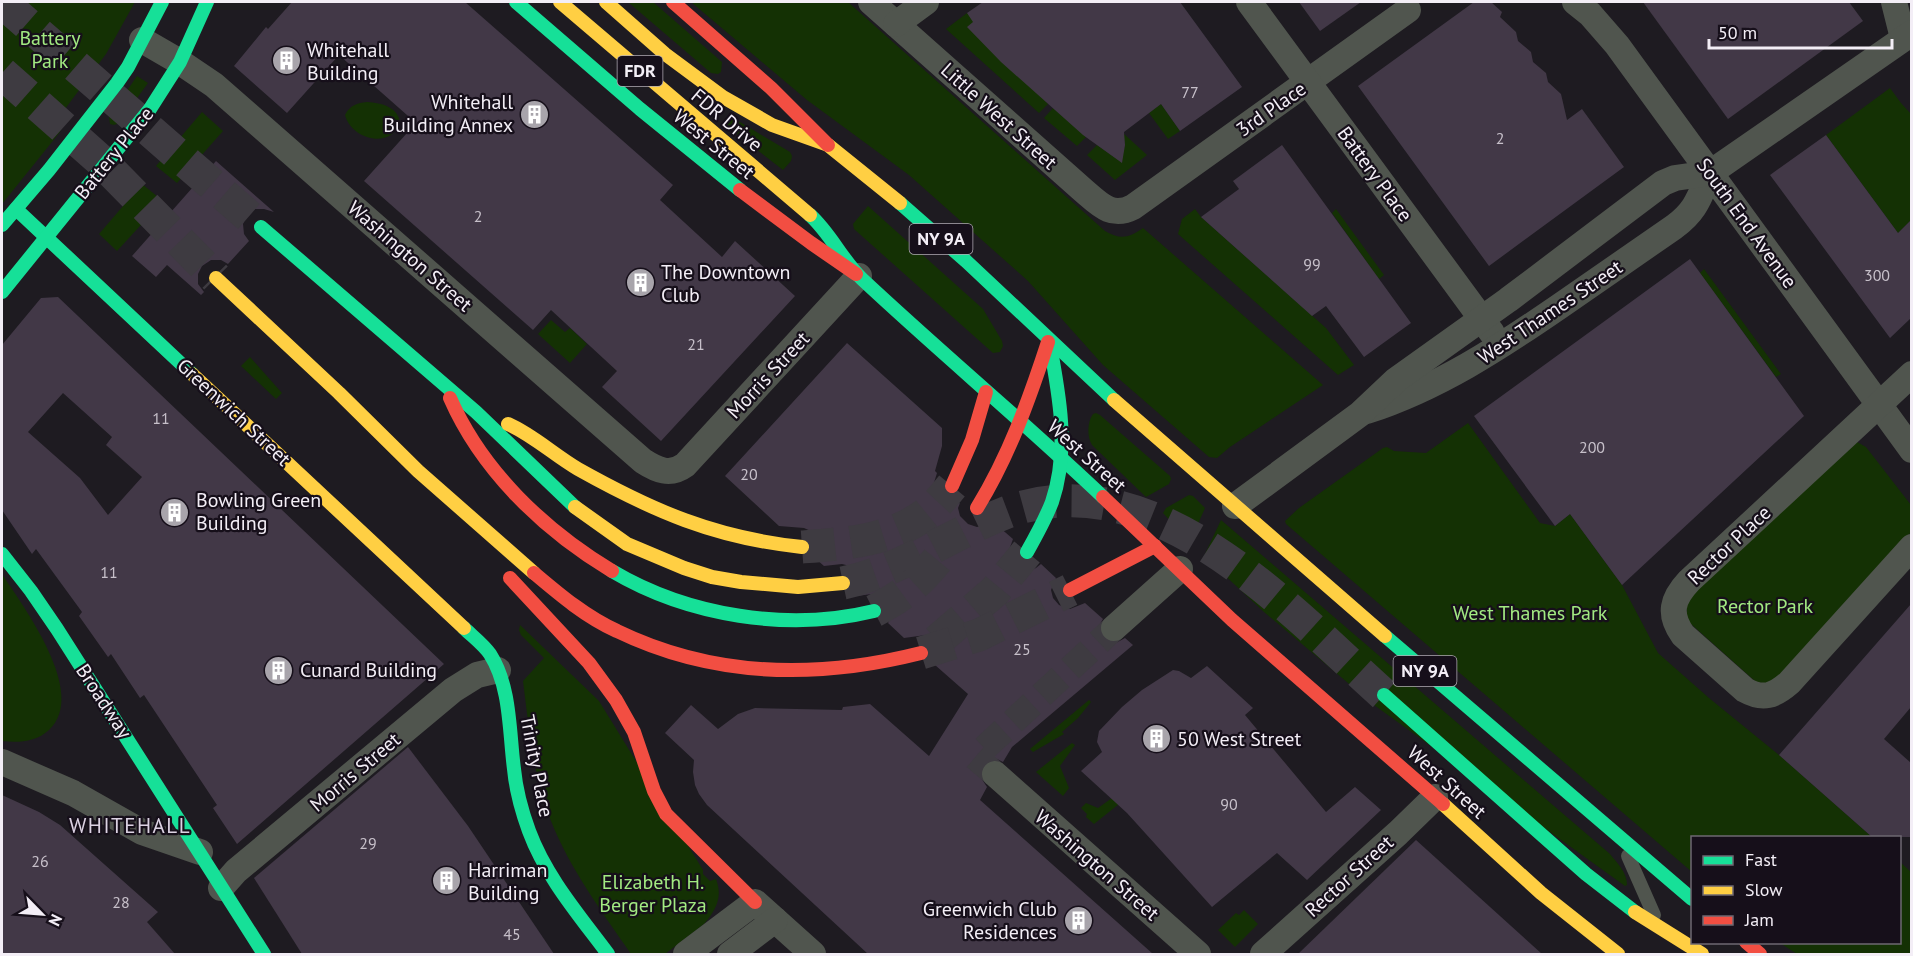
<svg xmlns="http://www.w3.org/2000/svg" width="1913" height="956" font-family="'PT Sans',sans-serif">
	<rect width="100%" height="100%" fill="#1e1b21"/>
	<g fill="#143104">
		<polygon points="2,2 135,2 106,54 65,109 60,132 2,204"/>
		<polygon points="628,2 653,2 722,62 721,72 718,74 711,73"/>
		<path d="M691,2H848L1105,231C1120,240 1129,238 1143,228L1323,385L1230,447L1217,458L1209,457L1103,365L1028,281L909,175L807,100Z"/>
		<polygon points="967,13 1048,104 1039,113 946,29"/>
		<polygon points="137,76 148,83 119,123 114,125 110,124 109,117"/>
		<polygon points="1890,88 1901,103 1911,114 1911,220 1898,233 1826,135"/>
		<path d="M367,102C382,103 398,107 400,123C390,150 351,139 345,115C350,105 357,103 367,102Z"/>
		<polygon points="1161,104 1180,131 1168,139 1149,113"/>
		<polygon points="1053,108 1086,137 1077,146 1044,118"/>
		<polygon points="202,112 223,131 177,183 156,166"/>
		<polygon points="730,116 790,152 792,156 791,161 783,170 724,124"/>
		<polygon points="1123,133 1147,155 1115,180 1087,155 1097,145 1120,161 1125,145"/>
		<polygon points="142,184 163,201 117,251 99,234"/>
		<polygon points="868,206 983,309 1002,341 1003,346 1000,352 993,353 854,229 853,224"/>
		<polygon points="1195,209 1201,217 1326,328 1354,365 1338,375 1178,234 1182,219"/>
		<polygon points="1336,209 1384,275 1379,279 1332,213"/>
		<polygon points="1704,269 1781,374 1776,377 1700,273"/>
		<polygon points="551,320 565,332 570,328 587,344 570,363 538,334"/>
		<polygon points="250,357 282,393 276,399 241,366"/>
		<path d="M1096,413L1100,415L1170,476L1171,479L1169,484L1146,497L1092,445C1087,437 1087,422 1093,414Z"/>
		<polygon points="1468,423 1540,523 1555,526 1570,514 1622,585 1658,653 1709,698 1779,755 1872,837 1692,838 1692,872 1286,524 1285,521 1299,508 1383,448 1387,447 1394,451 1426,453"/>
		<polygon points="1857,442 1866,447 1911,505 1911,532 1784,676 1768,684 1756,682 1691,624 1687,618 1686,598"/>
		<polygon points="1189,495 1193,496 1205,508 1190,542 1163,513 1166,508"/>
		<path d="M1221,520L1610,854C1617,863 1627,872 1627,885L1625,886L1374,705L1264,612L1204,556Z"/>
		<path d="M2,574C23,606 89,694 49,730C36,742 18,743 2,741Z"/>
		<path d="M520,625L599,701L703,870V874L710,881L716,879C723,897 716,910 704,924L665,954H631C602,912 570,869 551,821C533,776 529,728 523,681L544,658L521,635L519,630Z"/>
		<polygon points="1089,700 1091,702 1078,718 1062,732 1064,734 1033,752 1030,749"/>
		<polygon points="1072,743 1075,745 1060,766 1069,788 1063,796 1036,772"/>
		<polygon points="1112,798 1119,804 1094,824 1086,817 1087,814 1081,808 1086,803 1098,808"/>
		<polygon points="1900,862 1911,872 1911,954 1797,954 1780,943 1900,942"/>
		<polygon points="1244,910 1258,924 1235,947 1218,930 1236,913 1239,915"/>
	</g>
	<g fill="#423847" fill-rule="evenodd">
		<polygon points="292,2 465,2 673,185 660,200 722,257 735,241 795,296 661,441 602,387 617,371 551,310 533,330 364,181 416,123 339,55 287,113 234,66 266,27 268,29"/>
		<polygon points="983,2 1180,2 1242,87 1180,131 1161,104 1124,132 1125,145 1122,163 1083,135 1001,62 967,27 973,22 967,13"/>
		<polygon points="1299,2 1361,2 1320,31"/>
		<polygon points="1474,2 1491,2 1502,12 1500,17 1516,32 1518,41 1531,52 1533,62 1546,73 1548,82 1561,94 1567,120 1582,109 1624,167 1489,266 1358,86"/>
		<polygon points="1643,2 1849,2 1863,21 1728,119"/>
		<polygon points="1826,135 1898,233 1911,220 1911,318 1890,338 1770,175"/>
		<polygon points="1282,145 1411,323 1364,357 1326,306 1312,316 1201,217 1239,189 1233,181"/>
		<polygon points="216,161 274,212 264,209 255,209 247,214 243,224 244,234 249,241 228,264 221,260 211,260 202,266 198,274 198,284 204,292 201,295 167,265 156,277 132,256"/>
		<polygon points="1690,259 1804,416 1622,585 1570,514 1555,526 1474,416"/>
		<path d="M58,297L444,664L237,844L213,808L217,805L144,695L140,698L111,654L108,657L79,616L82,612L36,549L32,554L2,510V345L41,298ZM63,393L112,437L106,445L142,477L108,515L80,478L28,432Z"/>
		<polygon points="847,343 942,428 942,446 935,471 937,473 933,486 937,497 944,503 952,505 960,503 958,508 960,516 968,524 977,527 985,525 991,520 1013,539 1008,553 1011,562 1017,568 1028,571 1036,568 1041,564 1056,578 1051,590 1053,598 1059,605 1070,609 1085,603 1103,619 1100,624 1099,630 1103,638 1109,642 1116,643 1125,638 1133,645 1012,747 1003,762 997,759 991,760 984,764 980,770 981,778 987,787 980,800 1153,954 868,954 707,805 699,794 695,785 693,772 694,760 665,733 691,705 718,729 738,714 755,708 842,710 843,707 870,704 929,756 968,694 935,665 939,658 939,649 934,640 926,635 904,638 888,623 892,616 892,607 887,598 879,593 857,596 862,582 858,572 850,566 842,564 824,566 816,559 821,548 819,540 813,532 804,528 779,526 725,476"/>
		<polygon points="1911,604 1911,707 1884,739 1911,763 1911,837 1872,837 1779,755"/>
		<polygon points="1207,666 1253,708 1245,715 1326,812 1355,787 1381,810 1307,880 1277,853 1212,907 1127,813 1081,771 1102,752 1097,742 1099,731 1122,707 1142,690 1173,670 1179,671 1191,678"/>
		<polygon points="408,747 468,826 554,954 302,954 254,878"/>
		<polygon points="2,795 39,812 60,825 158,912 147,922 175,954 2,954"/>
		<polygon points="1416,840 1542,954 1298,954"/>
	</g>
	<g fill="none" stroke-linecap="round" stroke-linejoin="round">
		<polyline stroke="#3e3b41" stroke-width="26" stroke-dasharray="26 13" stroke-linecap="butt" points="995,774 975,757 1114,628"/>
		<g stroke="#3e3b41" stroke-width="33" stroke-dasharray="33 16" stroke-linecap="butt">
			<polyline points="2,2 261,227"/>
			<polyline points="2,73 101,161 216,278"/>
			<path d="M802,547C843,544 888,541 923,516C934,508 943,497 952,486"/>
			<path d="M843,583C905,570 954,531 1013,510C1156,462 1289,610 1384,695"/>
			<path d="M874,611C909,593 923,578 947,548"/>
			<polyline points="937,641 995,591 1027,552"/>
			<polyline points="921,653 979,635 1070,590"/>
		</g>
		<polyline stroke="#50554e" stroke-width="14" points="1628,856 1654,915"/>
		<g stroke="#50554e" stroke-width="26">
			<path d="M871,2L1084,191C1100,205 1112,218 1133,207L1408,10"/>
			<polyline points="1249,2 1492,333"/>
			<polyline points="1575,2 1590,14 1617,45 1912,450"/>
			<polyline points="1894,2 1903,38"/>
			<polyline points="896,24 926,2"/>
			<path d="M142,40L180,62L214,85L643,461C657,470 670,476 685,465L859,276"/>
			<path d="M1912,374L1689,581C1672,599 1668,614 1683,635L1745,690C1763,700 1774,696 1789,683L1912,547"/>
			<path d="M1367,411C1438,388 1499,348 1560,306C1598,280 1636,253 1674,227C1696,211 1699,198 1710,173"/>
			<polyline points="1235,506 1360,414 1396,380 1508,300 1663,183 1675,178 1710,173 1912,33"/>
			<polyline points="1114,628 1180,569"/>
			<polyline points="2,762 73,793 142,832 200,852"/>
			<polyline points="995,774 1198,954"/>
			<polyline points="221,888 236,871 453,690 477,675 498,670"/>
			<polyline points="686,954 755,902 813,954"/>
			<polyline points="730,954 775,920"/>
			<polyline points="1263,954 1398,833 1435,797"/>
		</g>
		<g stroke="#16e098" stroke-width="14">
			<polyline points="516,2 640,109 740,190"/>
			<polyline points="900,203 966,261 1114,400"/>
			<polyline points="16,209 192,374"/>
			<path d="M810,215C831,234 842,260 862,279C941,353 1024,422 1103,497"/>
			<polyline points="2,225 49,170 117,83 128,67 162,2"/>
			<polyline points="261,227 476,412 575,507"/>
			<polyline points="2,292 150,109 180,62 207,2"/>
			<path d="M1027,552C1036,536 1045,520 1052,502C1070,449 1059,393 1049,340"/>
			<polyline points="2,554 31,591 57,629 264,954"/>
			<path d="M612,571C688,616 788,632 874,611"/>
			<path d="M464,628C472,636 483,644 490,654C511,687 509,731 514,769C516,790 522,812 529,831C546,877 579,915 608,954"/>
			<polyline points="1385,636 1692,899"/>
			<polyline points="1384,695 1586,874 1635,912"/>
		</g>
		<g stroke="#ffcf43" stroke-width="14">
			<polyline points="560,2 810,215"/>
			<polyline points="606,2 665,54 723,97 772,125 828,145 900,203"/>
			<polyline points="216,278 339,393 418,471 534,573"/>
			<polyline points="192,374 464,628"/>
			<polyline points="1114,400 1385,636"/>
			<path d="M508,424C533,435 554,455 578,469C653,511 715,538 802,547"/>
			<polyline points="575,507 627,544 684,568 712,577 741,582 798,587 843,583"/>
			<polyline points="1443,804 1541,893 1618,954"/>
			<polyline points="1635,912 1702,954"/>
		</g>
		<g stroke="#f24e42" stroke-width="14">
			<polyline points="673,2 771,88 828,145"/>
			<polyline points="740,190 811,243 856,274"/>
			<path d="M450,398C482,471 544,530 612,571"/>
			<polyline points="952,486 972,440 986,392"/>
			<polyline points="1103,497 1232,620 1443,804"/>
			<path d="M977,508C1009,456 1029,400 1048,342"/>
			<path d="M534,573C560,595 586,617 617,631C714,678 818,679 921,653"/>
			<polyline points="510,578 589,663 616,700 634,732 654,791 666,814 755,902"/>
			<polyline points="1070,590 1155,546"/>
			<polyline points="1746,942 1760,954"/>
		</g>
	</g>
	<defs>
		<symbol id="building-disc" viewBox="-11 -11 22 22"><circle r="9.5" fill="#a8a4ab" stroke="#160f1a"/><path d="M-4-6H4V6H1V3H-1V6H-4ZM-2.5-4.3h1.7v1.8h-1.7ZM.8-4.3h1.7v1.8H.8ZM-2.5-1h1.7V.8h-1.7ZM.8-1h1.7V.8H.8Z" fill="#fff"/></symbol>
	</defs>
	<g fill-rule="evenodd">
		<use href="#building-disc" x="270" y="44" width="33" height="33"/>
		<use href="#building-disc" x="518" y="98" width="33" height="33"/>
		<use href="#building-disc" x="624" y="266" width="33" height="33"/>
		<use href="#building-disc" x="158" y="496" width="33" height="33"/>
		<use href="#building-disc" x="262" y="654" width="33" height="33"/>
		<use href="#building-disc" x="1140" y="722" width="33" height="33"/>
		<use href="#building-disc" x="430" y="864" width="33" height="33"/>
		<use href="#building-disc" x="1062" y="904" width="33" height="33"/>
	</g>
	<g text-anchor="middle" stroke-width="4.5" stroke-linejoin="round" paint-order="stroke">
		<g font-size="16" fill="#c7c0ca">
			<text x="1190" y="98">77</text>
			<text x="1500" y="144">2</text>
			<text x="478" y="222">2</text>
			<text x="1312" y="270">99</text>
			<text x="1877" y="281">300</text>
			<text x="696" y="350">21</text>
			<text x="161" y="424">11</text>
			<text x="1592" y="453">200</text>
			<text x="749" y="480">20</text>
			<text x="109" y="578">11</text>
			<text x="1022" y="655">25</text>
			<text x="1229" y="810">90</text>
			<text x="368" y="849">29</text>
			<text x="40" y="867">26</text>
			<text x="121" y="908">28</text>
			<text x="512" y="940">45</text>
		</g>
		<g fill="#160f1a" stroke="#b1abb4" stroke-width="1.5">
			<rect x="617.5" y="56" width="45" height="30" rx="4.5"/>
			<rect x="909.5" y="224" width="63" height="30" rx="4.5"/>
			<rect x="1393.5" y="656" width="63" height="30" rx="4.5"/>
		</g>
		<g font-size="18" font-weight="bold" fill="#f3eef6">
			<text x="640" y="77">FDR</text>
			<text x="941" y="245">NY 9A</text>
			<text x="1425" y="677">NY 9A</text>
		</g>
		<g font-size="20" fill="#a2ea82" stroke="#160f1a">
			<text x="50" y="45">Battery<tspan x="50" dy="23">Park</tspan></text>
			<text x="1765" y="613">Rector Park</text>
			<text x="1530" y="620">West Thames Park</text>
			<text x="653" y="889">Elizabeth H.<tspan x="653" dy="23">Berger Plaza</tspan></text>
		</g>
		<g font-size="20" fill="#f3eef6" stroke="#160f1a" text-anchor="start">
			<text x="307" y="57">Whitehall<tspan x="307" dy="23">Building</tspan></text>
			<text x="513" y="109" text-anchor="end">Whitehall<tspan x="513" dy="23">Building Annex</tspan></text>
			<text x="661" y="279">The Downtown<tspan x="661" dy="23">Club</tspan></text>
			<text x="196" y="507">Bowling Green<tspan x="196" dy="23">Building</tspan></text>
			<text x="300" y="677">Cunard Building</text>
			<text x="1177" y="746">50 West Street</text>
			<text x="468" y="877">Harriman<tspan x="468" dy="23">Building</tspan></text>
			<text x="1057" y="916" text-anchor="end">Greenwich Club<tspan x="1057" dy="23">Residences</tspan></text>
		</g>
		<g font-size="20" fill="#f3eef6" stroke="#160f1a">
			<text transform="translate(1271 109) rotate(-35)" y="7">3rd Place</text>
			<text transform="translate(999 116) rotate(42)" y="7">Little West Street</text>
			<text transform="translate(727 120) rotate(40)" y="7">FDR Drive</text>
			<text transform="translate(714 144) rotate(39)" y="7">West Street</text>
			<text transform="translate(114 153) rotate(-51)" y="7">Battery Place</text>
			<text transform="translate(1375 174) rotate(54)" y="7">Battery Place</text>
			<text transform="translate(1747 223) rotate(54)" y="7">South End Avenue</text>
			<text transform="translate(410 256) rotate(41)" y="7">Washington Street</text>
			<text transform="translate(1550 312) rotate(-34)" y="7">West Thames Street</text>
			<text transform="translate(768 375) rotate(-47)" y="7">Morris Street</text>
			<text transform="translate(234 412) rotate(43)" y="7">Greenwich Street</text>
			<text transform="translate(1087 456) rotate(42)" y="7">West Street</text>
			<text transform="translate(1729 545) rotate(-43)" y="7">Rector Place</text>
			<text transform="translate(104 701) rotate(57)" y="7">Broadway</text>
			<text transform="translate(537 766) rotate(79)" y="7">Trinity Place</text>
			<text transform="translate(355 772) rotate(-40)" y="7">Morris Street</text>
			<text transform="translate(1447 782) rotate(42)" y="7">West Street</text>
			<text transform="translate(1097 865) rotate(41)" y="7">Washington Street</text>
			<text transform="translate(1349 876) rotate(-42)" y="7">Rector Street</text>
		</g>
		<g font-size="21" letter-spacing="1.5" fill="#dcd2e3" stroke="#160f1a">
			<text x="130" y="833">WHITEHALL</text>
		</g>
	</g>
	<rect width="1913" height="956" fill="none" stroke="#f3eef6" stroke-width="6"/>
	<rect x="1691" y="836" width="210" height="108" fill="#160f1a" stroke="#6e6872" stroke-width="1.5"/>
	<rect x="1703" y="856" width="30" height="9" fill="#16e098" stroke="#6e6872" stroke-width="1.5"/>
	<text x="1745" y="866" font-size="18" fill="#f3eef6">Fast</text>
	<rect x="1703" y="886" width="30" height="9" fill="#ffcf43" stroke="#6e6872" stroke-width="1.5"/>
	<text x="1745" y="896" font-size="18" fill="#f3eef6">Slow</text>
	<rect x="1703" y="916" width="30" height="9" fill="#f24e42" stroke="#6e6872" stroke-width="1.5"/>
	<text x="1745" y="926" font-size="18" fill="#f3eef6">Jam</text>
	<g transform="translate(42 914) rotate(115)" stroke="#160f1a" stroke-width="4.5" paint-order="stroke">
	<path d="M0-4.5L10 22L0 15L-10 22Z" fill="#f3eef6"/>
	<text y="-9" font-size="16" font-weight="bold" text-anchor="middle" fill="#f3eef6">N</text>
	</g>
	<path d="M1709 39v9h183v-9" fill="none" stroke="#f3eef6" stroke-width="3"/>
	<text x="1718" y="39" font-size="18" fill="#f3eef6" stroke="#160f1a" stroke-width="4.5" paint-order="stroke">50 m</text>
</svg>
